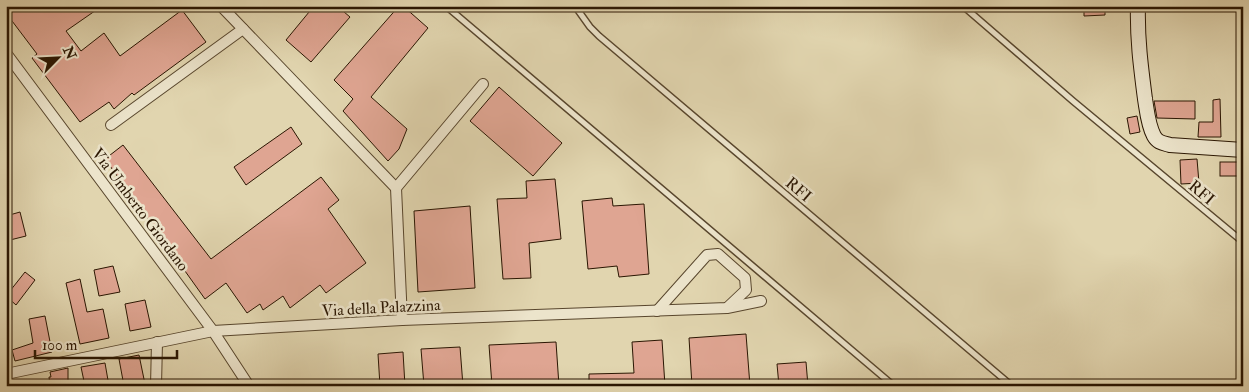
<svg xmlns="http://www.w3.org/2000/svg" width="1249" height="392" font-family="'IM FELL Double Pica',serif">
	<rect width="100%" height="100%" fill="#e1d5af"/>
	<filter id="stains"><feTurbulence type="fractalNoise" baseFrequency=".004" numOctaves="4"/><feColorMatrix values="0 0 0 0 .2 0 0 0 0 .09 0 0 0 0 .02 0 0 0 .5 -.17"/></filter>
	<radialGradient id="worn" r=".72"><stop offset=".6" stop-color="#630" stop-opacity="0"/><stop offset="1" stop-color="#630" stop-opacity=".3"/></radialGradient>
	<g fill="#dfa592" stroke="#2a1602">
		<polygon points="6,6 102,6 66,31 81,51 104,33 120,56 182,10 206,42 134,95 132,93 114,109 109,102 80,122 32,58 37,54 6,13"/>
		<polygon points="314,6 337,6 350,17 311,62 286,40"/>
		<polygon points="399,6 403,6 428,28 371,97 407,129 399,149 388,161 343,111 353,99 334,80"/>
		<polygon points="1084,6 1105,6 1105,15 1084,16"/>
		<polygon points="499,87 562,143 533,176 470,121"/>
		<polygon points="1220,99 1221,137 1198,137 1199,122 1213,122 1213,100"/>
		<polygon points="1154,101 1195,101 1195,119 1157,118"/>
		<polygon points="1137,116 1140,132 1130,134 1127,118"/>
		<polygon points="291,127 302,144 246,185 234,167"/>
		<polygon points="123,145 211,259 321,177 339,200 328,209 366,263 326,293 320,285 290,308 283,296 263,310 260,304 247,313 226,283 205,299 105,159"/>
		<polygon points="1197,159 1199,183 1181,184 1180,160"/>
		<rect x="1220" y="162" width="23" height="14"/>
		<polygon points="555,179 561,239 529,243 531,278 503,279 497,199 527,198 526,181"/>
		<polygon points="612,198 613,206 644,204 649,274 619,277 617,266 588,269 582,201"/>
		<polygon points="470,206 475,288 418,292 414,211"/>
		<polygon points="20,212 26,236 6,241 6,216"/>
		<polygon points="113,266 120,292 99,296 94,270"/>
		<polygon points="25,272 35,280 16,305 6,296"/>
		<polygon points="80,279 87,312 103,309 109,338 80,344 66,283"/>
		<polygon points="145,300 151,327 130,331 125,304"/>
		<polygon points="45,316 52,352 15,361 12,350 33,343 29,319"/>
		<polygon points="746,334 750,386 692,386 689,338"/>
		<polygon points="662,340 665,386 589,386 589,374 634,373 632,342"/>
		<polygon points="556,342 559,386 492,386 489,345"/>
		<polygon points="460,347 463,386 424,386 421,349"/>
		<polygon points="403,352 405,386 380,386 378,354"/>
		<polygon points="139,355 145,384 124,386 119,359"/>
		<polygon points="806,362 808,386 779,386 777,364"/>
		<polygon points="105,363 109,386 85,386 81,367"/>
		<polygon points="68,368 68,384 50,386 49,377 51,377 50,372"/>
	</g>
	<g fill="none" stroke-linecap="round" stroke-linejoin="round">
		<defs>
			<g id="lane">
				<polyline points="446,6 894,386"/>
				<polyline points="575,6 590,27 599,36 1012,386"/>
				<polyline points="963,6 1073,101 1243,242"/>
			</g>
			<g id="street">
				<polyline points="221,6 396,188 402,320"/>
				<polyline points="6,53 213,331 249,386"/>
				<polyline points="111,125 243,29"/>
				<polyline points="396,188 483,84"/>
				<polyline points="657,311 707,255 718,254 745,278 746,290 728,307"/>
				<polyline points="6,374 213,331 402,320 727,308 761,301"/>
				<polyline points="156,386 157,342"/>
			</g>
			<path id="secondary" d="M1138,6C1137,38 1141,68 1145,99C1147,111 1148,125 1154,136C1158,143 1163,143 1170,145L1243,150"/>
		</defs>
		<use href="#lane" stroke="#58462d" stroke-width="8"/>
		<use href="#street" stroke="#58462d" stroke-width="12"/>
		<use href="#secondary" stroke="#2a1602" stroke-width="16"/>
		<use href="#lane" stroke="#ece4cb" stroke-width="5"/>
		<use href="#street" stroke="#ece4cb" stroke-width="10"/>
		<use href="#secondary" stroke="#ece4cb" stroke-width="14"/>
	</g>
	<g text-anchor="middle" stroke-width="5" stroke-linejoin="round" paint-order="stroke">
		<g font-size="16" fill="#2a1602" stroke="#ece4cb">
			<text transform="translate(799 189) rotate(40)" y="6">RFI</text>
			<text transform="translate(1202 192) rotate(40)" y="6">RFI</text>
			<text transform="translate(141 209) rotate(53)" y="6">Via Umberto Giordano</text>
			<text transform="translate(381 307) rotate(-3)" y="6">Via della Palazzina</text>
		</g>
	</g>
	<rect width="1249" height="392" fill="none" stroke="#e1d5af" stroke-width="25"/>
	<rect x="8" y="8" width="1234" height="377" fill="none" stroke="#2a1602" stroke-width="2.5"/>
	<rect x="12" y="12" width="1224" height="367" fill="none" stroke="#2a1602"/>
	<g transform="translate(58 58) rotate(66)" stroke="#ece4cb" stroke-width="4" paint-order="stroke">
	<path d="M0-4L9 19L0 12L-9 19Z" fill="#2a1602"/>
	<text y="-8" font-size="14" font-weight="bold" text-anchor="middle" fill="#2a1602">N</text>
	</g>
	<path d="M35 350v8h142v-8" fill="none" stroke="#2a1602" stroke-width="2.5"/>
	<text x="42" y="350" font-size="15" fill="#2a1602" stroke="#ece4cb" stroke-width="4" paint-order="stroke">100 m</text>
	<rect width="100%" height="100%" filter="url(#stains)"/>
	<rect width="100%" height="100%" fill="url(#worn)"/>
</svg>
